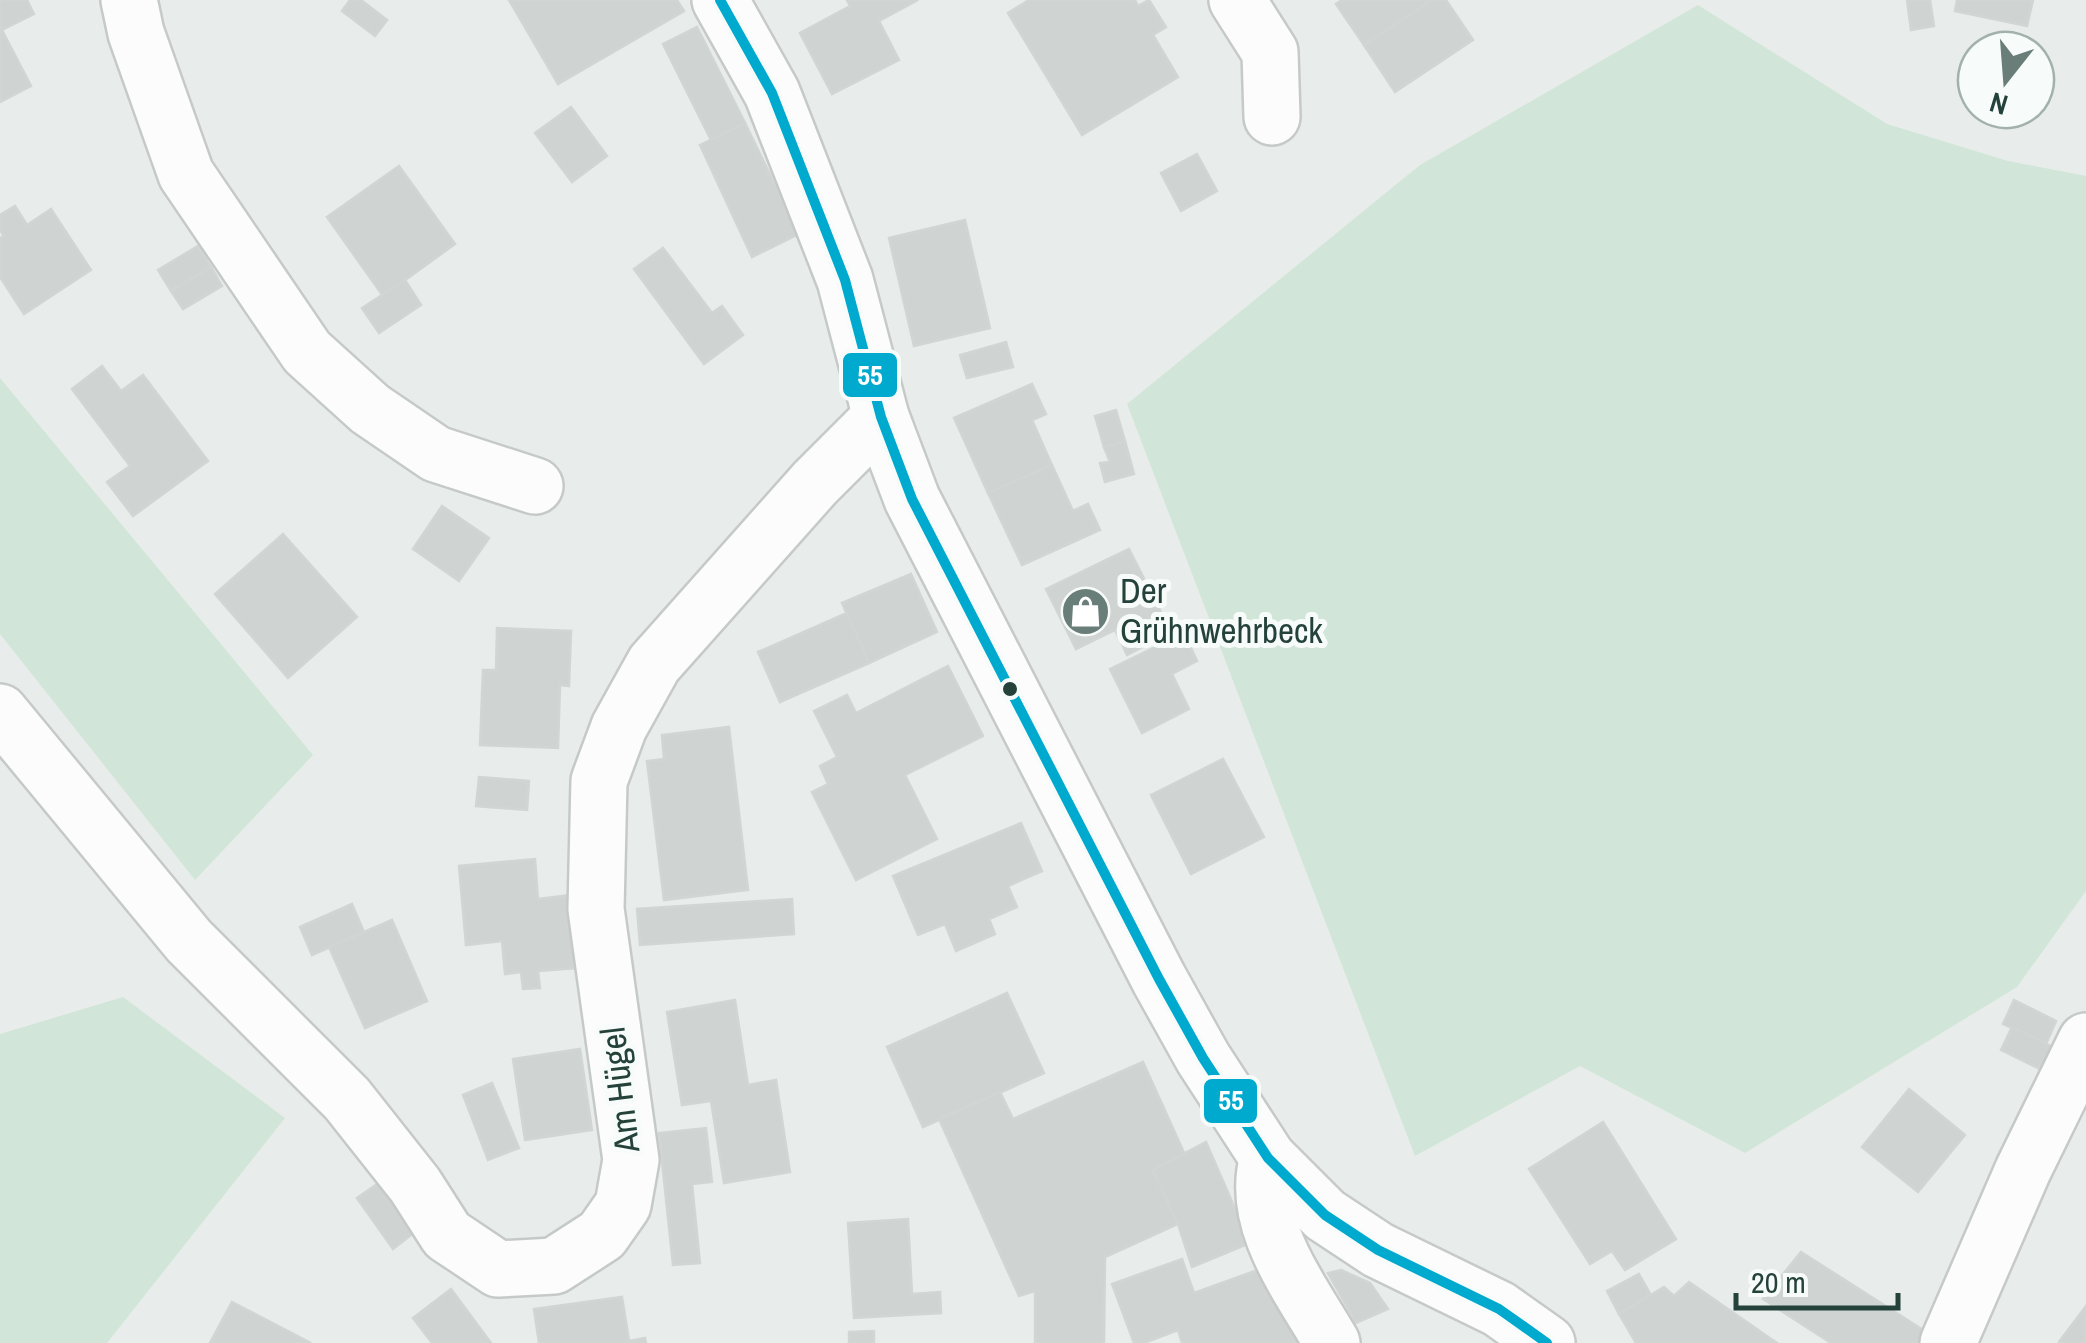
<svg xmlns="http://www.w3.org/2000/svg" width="2086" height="1343" font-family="'Archivo Narrow',sans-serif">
	<rect width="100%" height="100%" fill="#e8edeb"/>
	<g fill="#d1e6d8">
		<polygon points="1698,5 1887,124 2008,161 2086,176 2086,891 2017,987 1745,1153 1580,1066 1415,1156 1127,404 1420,165"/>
		<polygon points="0,378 313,755 195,880 0,634"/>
		<polygon points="123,997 285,1118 107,1343 0,1343 0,1034"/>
	</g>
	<g fill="#cfd4d2" stroke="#d1d6d4" stroke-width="2.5">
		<polygon points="0,0 27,0 34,14 2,30 31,86 0,102"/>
		<polygon points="350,0 361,0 387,20 375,36 342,11"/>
		<polygon points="509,0 677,0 684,11 558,84"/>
		<polygon points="847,0 918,0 879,21 899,60 832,94 800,33 850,6"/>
		<polygon points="1029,0 1135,0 1138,6 1149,0 1166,27 1153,35 1178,77 1082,135 1008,13"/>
		<polygon points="1342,0 1432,0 1364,45 1336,4"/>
		<polygon points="1432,0 1446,0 1473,40 1395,92 1364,45"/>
		<polygon points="1907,0 1930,0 1934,26 1911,30"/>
		<polygon points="1957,0 2033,0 2027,26 1955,11"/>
		<polygon points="697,27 745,123 711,140 663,44"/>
		<polygon points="571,107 607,156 572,182 535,133"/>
		<polygon points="745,123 799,234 752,257 700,145"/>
		<polygon points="1197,154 1217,191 1181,211 1161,173"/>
		<polygon points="399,166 455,244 383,296 327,217"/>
		<polygon points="15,206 27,225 51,209 91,270 24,314 0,277 0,238 4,236 0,230 0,215"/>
		<polygon points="965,220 990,328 914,346 889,238"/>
		<polygon points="198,246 211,267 171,291 158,270"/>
		<polygon points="663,248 712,313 722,306 743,335 704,364 634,269"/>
		<polygon points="211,267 222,286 183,309 171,291"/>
		<polygon points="405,280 421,305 379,333 362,308"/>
		<polygon points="1006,342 1013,367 967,378 960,355"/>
		<polygon points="102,366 121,391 143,375 208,461 133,516 107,482 130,466 72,389"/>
		<polygon points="1032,384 1046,414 1032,420 1052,465 988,493 954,418"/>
		<polygon points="1116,410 1125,441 1104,447 1095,416"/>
		<polygon points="1125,441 1134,474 1105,482 1100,463 1110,462 1104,447"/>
		<polygon points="1052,465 1073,511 1088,504 1100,530 1022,565 988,493"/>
		<polygon points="442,506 489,538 459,581 413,549"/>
		<polygon points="283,534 357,617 288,678 215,594"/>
		<polygon points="1129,549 1171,632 1127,655 1115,630 1076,649 1046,589"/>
		<polygon points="911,574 937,632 869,663 842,603"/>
		<polygon points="847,613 869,663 780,702 758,652"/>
		<polygon points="497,628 571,631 569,686 560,685 558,748 480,745 483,670 496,670"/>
		<polygon points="1184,633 1197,661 1172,674 1189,709 1142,733 1110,669"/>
		<polygon points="948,666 983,736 905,775 937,839 856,880 812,792 828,784 820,766 837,757 814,711 847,695 856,713"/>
		<polygon points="729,727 748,890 664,900 647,761 664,759 662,735"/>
		<polygon points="1223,759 1264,837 1191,874 1151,795"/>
		<polygon points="479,777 529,781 527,810 476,806"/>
		<polygon points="1021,823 1042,871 1008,886 1017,907 989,919 995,934 956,951 945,924 918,935 893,876"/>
		<polygon points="535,859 538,899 571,895 577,968 538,971 540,988 523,989 521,972 505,974 502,941 466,945 459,866"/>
		<polygon points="792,899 794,934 640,945 637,909"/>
		<polygon points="352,904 364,932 312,955 300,927"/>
		<polygon points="392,920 427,1001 365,1028 329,947"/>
		<polygon points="1007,993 1044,1073 923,1127 887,1047"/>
		<polygon points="735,1000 748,1085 776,1080 790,1172 724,1183 711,1101 682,1105 667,1012"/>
		<polygon points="2014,1000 2056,1021 2046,1044 2003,1024"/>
		<polygon points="2012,1027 2055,1048 2044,1071 2001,1050"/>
		<polygon points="580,1049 592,1130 525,1140 513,1059"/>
		<polygon points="1143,1062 1185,1155 1153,1170 1178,1224 1105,1257 1104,1343 1035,1343 1035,1291 1019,1296 939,1119 1000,1092 1013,1119"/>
		<polygon points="492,1083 519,1148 488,1160 463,1095"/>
		<polygon points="1909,1089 1965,1135 1918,1192 1862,1147"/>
		<polygon points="1603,1122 1676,1239 1625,1270 1612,1251 1590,1264 1529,1169"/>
		<polygon points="706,1128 712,1182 692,1184 700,1263 673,1265 659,1133"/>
		<polygon points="1206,1142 1250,1243 1192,1267 1178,1224 1153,1170"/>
		<polygon points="380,1182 416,1231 393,1249 357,1198"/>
		<polygon points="908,1219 912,1294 940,1292 941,1313 854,1318 848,1223"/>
		<polygon points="1801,1252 1928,1333 1921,1343 1831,1343 1763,1299"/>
		<polygon points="1182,1259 1194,1293 1263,1268 1307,1343 1182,1343 1178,1330 1144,1343 1134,1343 1112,1284"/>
		<polygon points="1341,1270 1370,1283 1388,1309 1356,1323 1328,1273"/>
		<polygon points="1639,1274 1652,1297 1619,1314 1607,1291"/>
		<polygon points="1689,1282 1777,1343 1636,1343 1619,1314 1664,1287 1674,1296"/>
		<polygon points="451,1289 491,1343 432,1343 413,1318"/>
		<polygon points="622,1297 629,1341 645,1338 646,1343 539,1343 534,1309"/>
		<polygon points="232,1302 311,1343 210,1343"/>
		<polygon points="2086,1306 2086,1343 2060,1343 2059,1342"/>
		<polygon points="874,1331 874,1343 849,1343 849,1332"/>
	</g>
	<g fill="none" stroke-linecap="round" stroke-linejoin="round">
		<defs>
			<g id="minor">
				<polyline points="129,0 136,33 186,174 307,352 370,409 436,454 535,486"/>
				<polyline points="720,0 772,93 845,280 881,417 912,499 1159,979 1203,1058 1268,1158 1325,1215 1378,1250 1499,1309 1547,1343"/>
				<polyline points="1237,0 1270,52 1272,117"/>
				<polyline points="0,712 189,941 347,1099 415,1185 447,1235 498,1269 554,1266 602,1235 623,1205 631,1160 596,909 599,781 619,727 654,664 815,483 881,417"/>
				<path d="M1268,1158C1248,1222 1301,1289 1332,1343"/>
				<polyline points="1948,1343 2023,1170 2086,1041"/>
			</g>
		</defs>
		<use href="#minor" stroke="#c5cac8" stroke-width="60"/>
		<use href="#minor" stroke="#fcfcfc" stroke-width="55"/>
		<defs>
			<polyline id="bus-1" points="720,0 772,93 845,280 881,417 912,499 1159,979 1203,1058 1268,1158 1325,1215 1378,1250 1499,1309 1547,1343"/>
		</defs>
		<use href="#bus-1" stroke="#f7fbf9" stroke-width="18"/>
		<use href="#bus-1" stroke="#00a9ce" stroke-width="10"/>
	</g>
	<defs>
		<symbol id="shop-disc" viewBox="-11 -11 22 22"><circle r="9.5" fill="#697e78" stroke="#f7fbf9"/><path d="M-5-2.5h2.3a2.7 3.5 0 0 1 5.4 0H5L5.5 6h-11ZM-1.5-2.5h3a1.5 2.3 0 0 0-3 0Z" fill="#fff"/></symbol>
	</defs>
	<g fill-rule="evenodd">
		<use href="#shop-disc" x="1058" y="584" width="55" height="55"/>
	</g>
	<circle fill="#24423a" stroke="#f7fbf9" stroke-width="4" cx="1010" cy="689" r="9"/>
	<g text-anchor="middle" stroke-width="10" stroke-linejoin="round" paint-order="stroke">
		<g font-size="35" fill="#24423a" stroke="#f7fbf9" text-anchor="start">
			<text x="1120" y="603">Der<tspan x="1120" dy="40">Grühnwehrbeck</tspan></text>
		</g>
		<g font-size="35" fill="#24423a" stroke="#f7fbf9">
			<text transform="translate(620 1090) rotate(-97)" y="12">Am Hügel</text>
		</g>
	</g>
	<g stroke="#f7fbf9" stroke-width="4">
		<rect x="841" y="351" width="58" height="48" rx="10" fill="#00a9ce"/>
		<rect x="1202" y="1077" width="57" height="48" rx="10" fill="#00a9ce"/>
	</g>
	<g font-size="28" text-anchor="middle" font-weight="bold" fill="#fff">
		<text x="870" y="385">55</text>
		<text x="1231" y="1110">55</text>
	</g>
	<g transform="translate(2006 80) rotate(197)"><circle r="48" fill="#f7fbf9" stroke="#a3b1ad" stroke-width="2.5"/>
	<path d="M0-8L18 38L0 25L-18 38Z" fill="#697e78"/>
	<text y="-15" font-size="28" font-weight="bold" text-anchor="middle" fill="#24423a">N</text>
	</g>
	<path d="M1736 1293v15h162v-15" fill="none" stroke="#24423a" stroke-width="5"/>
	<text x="1751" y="1293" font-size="30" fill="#24423a" stroke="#f7fbf9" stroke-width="8" paint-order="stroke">20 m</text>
</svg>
